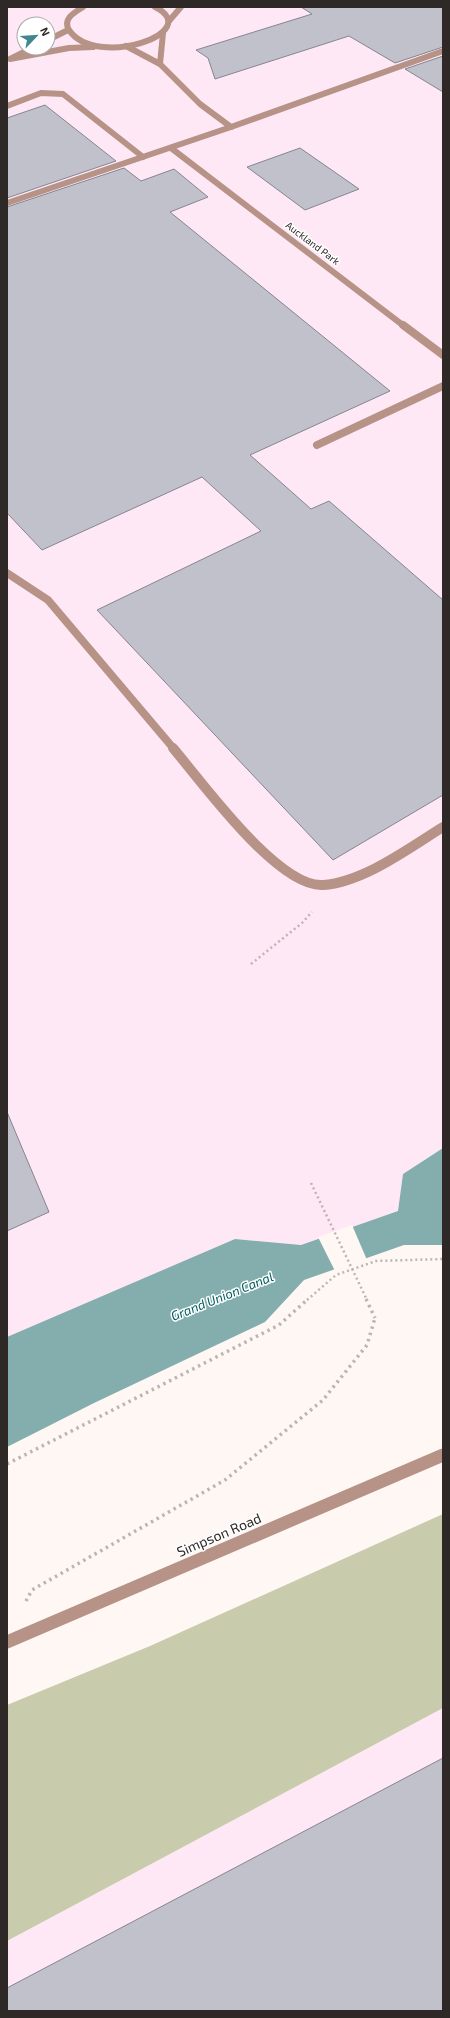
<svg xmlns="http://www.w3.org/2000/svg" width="450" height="2018" font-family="'Exo 2',sans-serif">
	<rect width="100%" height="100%" fill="#fff7f4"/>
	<g fill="#fee8f5" fill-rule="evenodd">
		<path d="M7,7H443V1148L403,1174L398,1211L301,1245L235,1239L7,1337ZM24,24H48V48H24Z"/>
		<polygon points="443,1708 443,2011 7,2011 7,1941"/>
	</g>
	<polygon fill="#c8ccac" points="443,1514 443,1708 7,1941 7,1705 150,1646"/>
	<polygon fill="#84adad" points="443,1148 443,1245 404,1245 304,1280 265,1322 94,1403 7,1447 7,1337 235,1239 301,1245 398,1211 403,1174"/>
	<polygon fill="#fff7f4" points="352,1225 367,1260 335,1271 318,1237"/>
	<g fill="#c1c1cc" stroke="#858590">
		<polygon points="301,7 443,7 443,47 395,63 349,36 215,79 208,58 196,50 312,14"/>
		<polygon points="443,56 443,92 405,69"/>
		<polygon points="45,105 116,161 7,198 7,118"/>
		<polygon points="300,148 359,189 305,210 247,167"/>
		<polygon points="124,168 141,181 174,169 208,197 170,212 390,391 250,455 311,509 329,501 443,600 443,795 333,860 97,610 261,531 202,477 42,550 7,513 7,207"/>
		<polygon points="7,1112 49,1212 7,1231"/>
		<polygon points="443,1758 443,2011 7,2011 7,1988"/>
	</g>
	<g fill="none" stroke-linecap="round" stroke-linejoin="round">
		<g stroke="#bcb5b2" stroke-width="2.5" stroke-dasharray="2 3" stroke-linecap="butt">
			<polyline points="251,964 302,923 312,912"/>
			<polyline points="307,1300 336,1275 376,1261 443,1259"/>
		</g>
		<g stroke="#bcb5b2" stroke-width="3.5" stroke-dasharray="2.5 4" stroke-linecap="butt">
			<polyline points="7,1464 279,1325 308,1299"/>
			<polyline points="26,1601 32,1590 225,1480 323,1400 367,1345 375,1318"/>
		</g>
		<polyline stroke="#b69386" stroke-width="6" points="7,106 41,93 63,94 143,157"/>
		<g stroke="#b69386" stroke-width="8">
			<polyline points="317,445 443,386"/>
			<polyline points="7,573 48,600 174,749"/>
		</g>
		<path stroke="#b69386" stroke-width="10" d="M173,748C202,782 278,888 323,885C364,882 409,848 443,827"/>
		<g stroke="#b69386" stroke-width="6">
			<path d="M83,7C75,12 62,19 69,30C96,70 206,32 155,7"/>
			<polyline points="169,21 181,7"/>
			<polyline points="48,40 68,30"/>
			<polyline points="126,46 160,64 163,33"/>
			<polyline points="32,48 10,59 69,48 93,47"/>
			<polyline points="160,64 200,104 231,127 443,51"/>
			<polyline points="171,148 404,326"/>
			<polyline points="7,203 231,127"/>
		</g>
		<polyline stroke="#b69386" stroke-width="8" points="403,325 443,355"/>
		<polyline stroke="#b69386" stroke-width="13" points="7,1642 443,1455"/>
		<polyline stroke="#bcb5b2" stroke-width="2.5" stroke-dasharray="2 3" stroke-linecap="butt" points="311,1183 367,1300"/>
		<polyline stroke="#bcb5b2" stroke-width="3.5" stroke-dasharray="2.5 4" stroke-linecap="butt" points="366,1299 375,1318"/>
	</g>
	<g text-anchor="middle" stroke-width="3" stroke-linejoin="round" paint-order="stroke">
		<g font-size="10" fill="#2e2927" stroke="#fff">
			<text transform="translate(313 243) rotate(37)" y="4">Auckland Park</text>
		</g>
		<g font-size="13" font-style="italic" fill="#005d5f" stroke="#fff">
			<text transform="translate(222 1296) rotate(-22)" y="5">Grand Union Canal</text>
		</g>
		<g font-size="14" fill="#2e2927" stroke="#fff">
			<text transform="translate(219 1535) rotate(-23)" y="5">Simpson Road</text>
		</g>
	</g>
	<rect width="450" height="2018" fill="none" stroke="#2e2927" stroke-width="16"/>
	<g transform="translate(36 36) rotate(65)"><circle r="19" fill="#ffffff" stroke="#aba9a9"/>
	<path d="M0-3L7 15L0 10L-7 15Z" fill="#40878f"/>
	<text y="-6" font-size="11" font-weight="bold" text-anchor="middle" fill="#2e2927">N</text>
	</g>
</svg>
